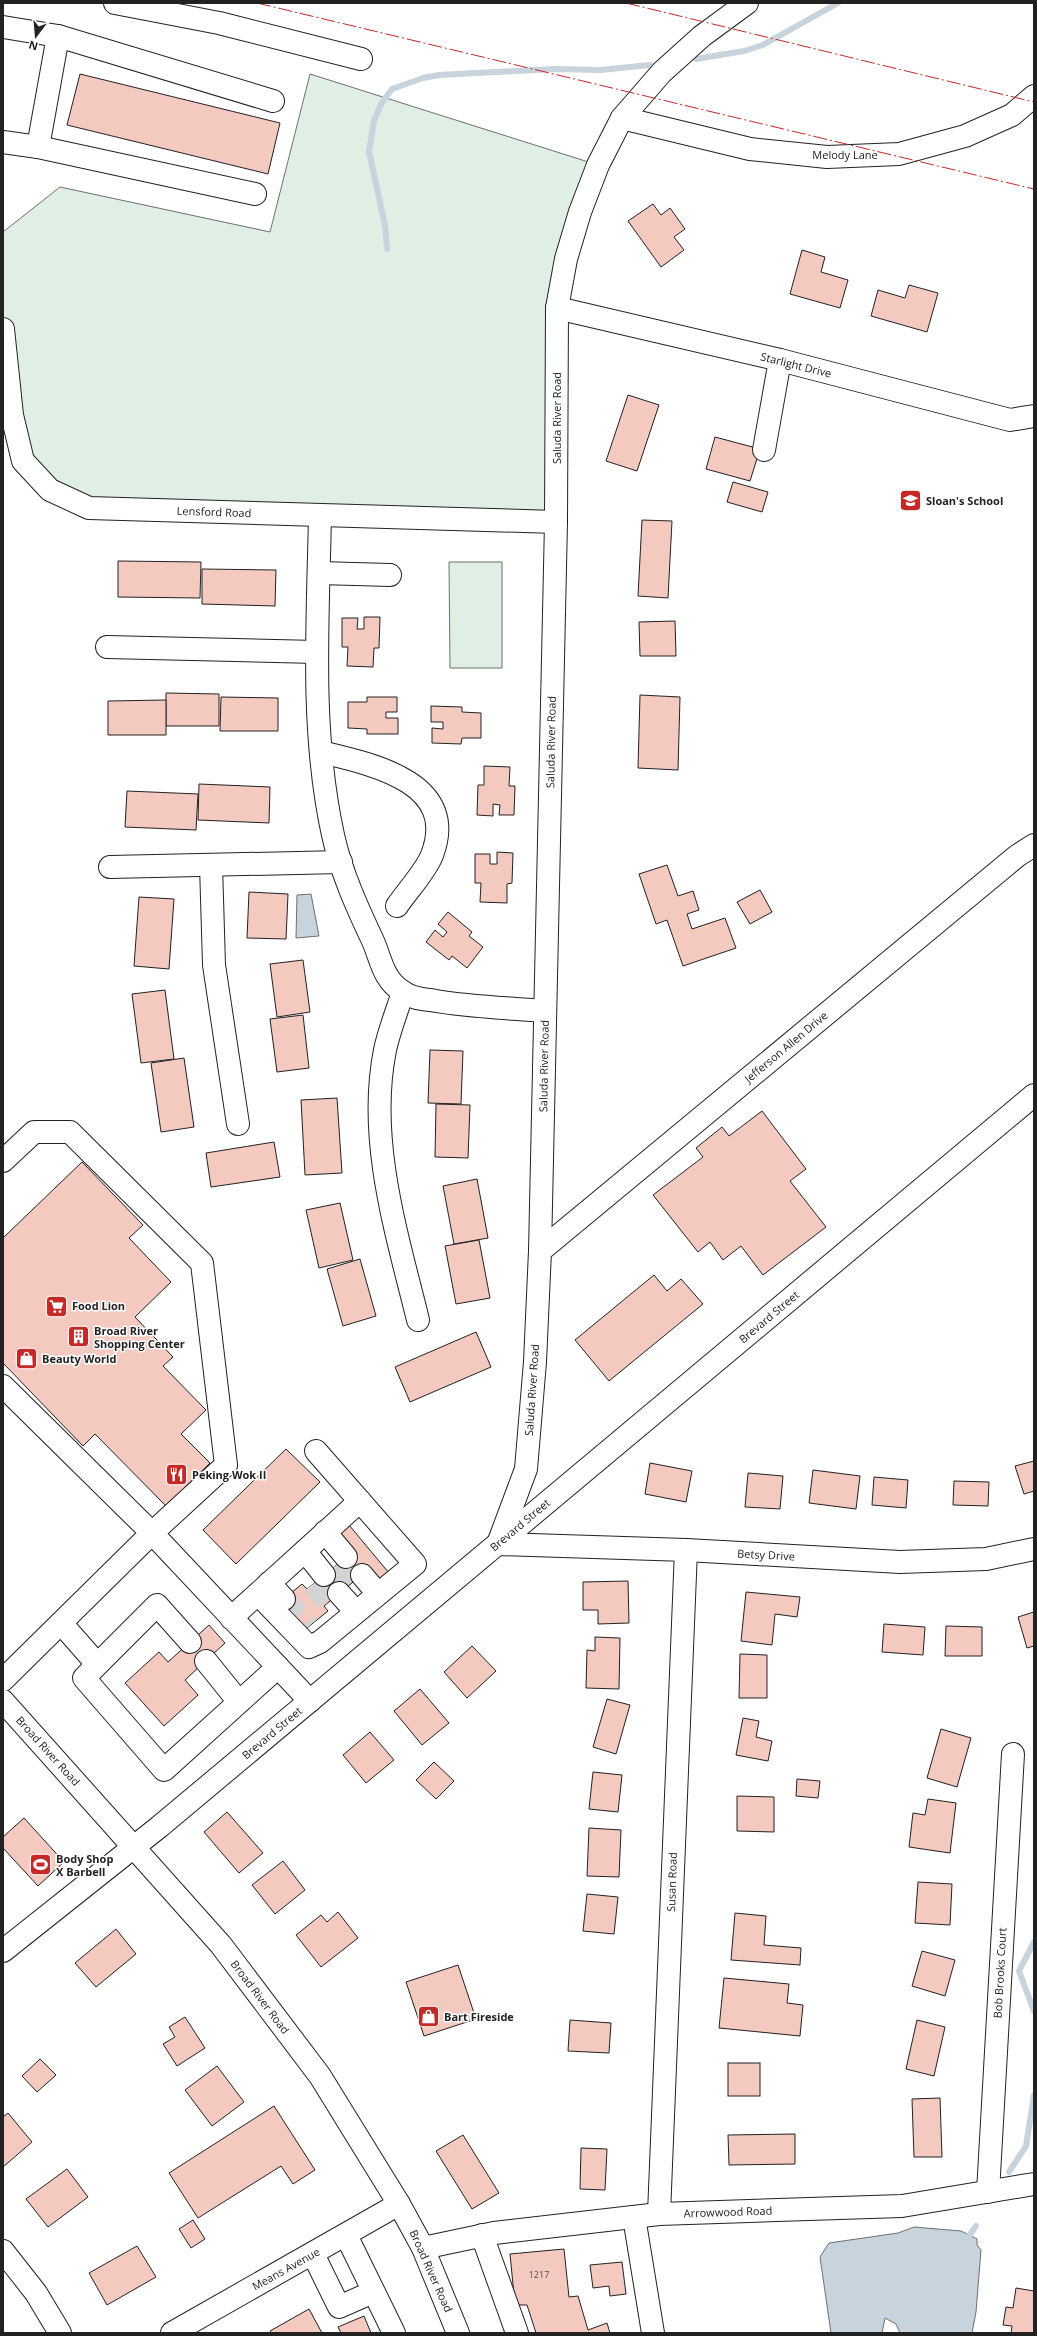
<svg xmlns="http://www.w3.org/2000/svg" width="1037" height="2336" font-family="'Open Sans',sans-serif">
	<rect width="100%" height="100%" fill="#fff"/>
	<g fill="#e0efe3" stroke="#6f6f6f">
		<polygon points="310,74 598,165 566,259 556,522 89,508 37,479 3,331 3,232 60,187 270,232"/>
		<polygon points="449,562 502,562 502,668 450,668"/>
	</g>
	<g fill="#c7d3dd" stroke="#6f6f6f">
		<polygon points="311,894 319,936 296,938 297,895"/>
		<polygon points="914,2227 961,2231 977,2239 977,2245 981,2250 976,2312 972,2333 900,2333 896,2324 885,2318 882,2333 831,2333 820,2257 829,2243 898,2233"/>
	</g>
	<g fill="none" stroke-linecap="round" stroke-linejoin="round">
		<g stroke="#c7d3dd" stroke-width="6">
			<polyline points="696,59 744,51 763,45 838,3"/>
			<polyline points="387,249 385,225 369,152 374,121 381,104 392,89 423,78 439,75 554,69 601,70 650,65"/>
			<polyline points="1034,1942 1019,1971 1034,2011"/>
			<polyline points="1009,2172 1026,2146 1034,2095"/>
			<polyline points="966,2240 976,2226"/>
		</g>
	</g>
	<g fill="#f3c9c0" stroke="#222">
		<polygon points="80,74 280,123 268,174 67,125"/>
		<polygon points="653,204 661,215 670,208 685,229 674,237 684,250 661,267 628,221"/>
		<polygon points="802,250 825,257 821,272 848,280 840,308 790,294"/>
		<polygon points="909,285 938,293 927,332 871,316 878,290 905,298"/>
		<polygon points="628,395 659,405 637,471 606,461"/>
		<polygon points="715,437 760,449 750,481 706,469"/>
		<polygon points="733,482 768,492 762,512 727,502"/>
		<polygon points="642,520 672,521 668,598 638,596"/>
		<polygon points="118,561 201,562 200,598 118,597"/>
		<polygon points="202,569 276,570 275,606 202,604"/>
		<polygon points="364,617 380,617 379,648 374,648 373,667 347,666 348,647 342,647 342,618 358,618 357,629 364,629"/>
		<polygon points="675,621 676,656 640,656 639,622"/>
		<polygon points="166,693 219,694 219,726 166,726"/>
		<polygon points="640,695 680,697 678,770 638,768"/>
		<polygon points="221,697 278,698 278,731 220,731"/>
		<polygon points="367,697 397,697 397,712 386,712 386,718 398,718 398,734 367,734 367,729 348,728 348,702 367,702"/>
		<polygon points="166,700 166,735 108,735 108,701"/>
		<polygon points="431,706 462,707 462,712 481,713 481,738 462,738 461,744 432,743 432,728 443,729 443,722 431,722"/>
		<polygon points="484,766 510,767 509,786 515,786 514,815 499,815 500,805 493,804 493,816 477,815 478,785 484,785"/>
		<polygon points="199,784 270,787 269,823 198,820"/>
		<polygon points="127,791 198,794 196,830 125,827"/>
		<polygon points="497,852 513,853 512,883 507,884 507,903 480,902 481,883 475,883 475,854 490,854 490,864 497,864"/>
		<polygon points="667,865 678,896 693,891 699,910 687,914 692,929 725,918 736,948 683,966 667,920 656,924 639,874"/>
		<polygon points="760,890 772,912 750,924 737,902"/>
		<polygon points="249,892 288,894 286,939 247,938"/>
		<polygon points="139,897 174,899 169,969 134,966"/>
		<polygon points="448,912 472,932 469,936 483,947 467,968 452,956 449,960 426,942 435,930 443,937 447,932 438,924"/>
		<polygon points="303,960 310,1012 277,1017 270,964"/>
		<polygon points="165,990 174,1059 141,1063 132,994"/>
		<polygon points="303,1015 309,1068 277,1072 270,1019"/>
		<polygon points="430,1050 463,1051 461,1104 428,1103"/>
		<polygon points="184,1058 194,1127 161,1132 151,1063"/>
		<polygon points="337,1098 342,1173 305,1175 301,1100"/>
		<polygon points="436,1104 470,1105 468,1158 435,1157"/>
		<polygon points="762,1111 806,1169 790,1181 826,1227 763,1275 741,1246 723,1260 710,1242 698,1252 653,1195 703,1157 696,1148 722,1127 729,1136"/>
		<polygon points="274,1142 280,1177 211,1187 206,1153"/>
		<polygon points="82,1162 143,1225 129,1238 171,1282 135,1317 173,1357 163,1366 206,1410 181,1434 210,1463 166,1506 95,1434 83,1446 3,1363 3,1238"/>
		<polygon points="477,1179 488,1238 454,1244 443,1186"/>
		<polygon points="340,1203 353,1260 319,1268 306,1210"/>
		<polygon points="479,1240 490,1298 456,1304 445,1246"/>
		<polygon points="360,1259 376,1316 343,1326 327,1269"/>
		<polygon points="654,1275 667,1291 681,1279 703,1304 609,1381 575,1340"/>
		<polygon points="476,1332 491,1367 410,1402 395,1367"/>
		<polygon points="286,1449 320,1482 236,1564 203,1530"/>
		<polygon points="1034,1461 1034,1491 1024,1494 1015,1466"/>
		<polygon points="650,1463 692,1471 686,1502 645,1494"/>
		<polygon points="813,1470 860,1476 856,1509 809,1503"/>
		<polygon points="748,1473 783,1476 780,1509 745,1507"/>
		<polygon points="874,1477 908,1480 906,1508 872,1505"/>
		<polygon points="954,1481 989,1482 988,1506 953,1505"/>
		<polygon points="349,1525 389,1573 374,1585 364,1573 324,1606 328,1611 302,1632 279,1603 302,1584 307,1589 351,1553 337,1535"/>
		<polygon points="628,1581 629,1623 598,1624 598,1610 583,1610 583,1582"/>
		<polygon points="746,1592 800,1597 797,1617 775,1614 772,1645 741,1641"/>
		<polygon points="1034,1612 1034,1646 1027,1648 1018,1617"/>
		<polygon points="884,1624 925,1627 923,1655 882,1652"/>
		<polygon points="209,1625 225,1643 185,1680 198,1695 164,1726 125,1683 159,1652 168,1662"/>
		<polygon points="946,1626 982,1627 982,1656 945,1656"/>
		<polygon points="595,1637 620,1638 619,1689 586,1688 587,1650 595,1651"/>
		<polygon points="472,1646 496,1671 467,1698 444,1672"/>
		<polygon points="740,1654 767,1655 767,1698 739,1698"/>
		<polygon points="420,1689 449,1723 422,1745 394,1711"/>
		<polygon points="607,1699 630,1705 616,1754 593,1747"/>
		<polygon points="743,1718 759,1721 756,1737 772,1741 768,1761 736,1755"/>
		<polygon points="941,1729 971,1738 957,1787 927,1778"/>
		<polygon points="370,1732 394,1760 366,1783 343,1755"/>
		<polygon points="434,1762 454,1781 436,1799 416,1780"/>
		<polygon points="593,1772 622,1775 618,1812 589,1809"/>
		<polygon points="797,1779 820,1781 818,1798 796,1796"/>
		<polygon points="737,1796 774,1797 774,1832 737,1831"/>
		<polygon points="928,1799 956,1803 950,1853 909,1847 913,1813 925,1815"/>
		<polygon points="227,1812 263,1853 239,1873 204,1832"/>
		<polygon points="24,1818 64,1862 38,1886 3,1848 3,1837"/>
		<polygon points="589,1828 621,1830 619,1877 587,1876"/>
		<polygon points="283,1861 305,1890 275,1914 252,1885"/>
		<polygon points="918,1882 952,1884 950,1925 915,1923"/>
		<polygon points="587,1894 618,1897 614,1934 583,1931"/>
		<polygon points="338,1912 358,1938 321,1967 296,1935 321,1915 327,1922"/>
		<polygon points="735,1913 766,1916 764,1945 801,1948 800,1965 731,1960"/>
		<polygon points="116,1929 136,1954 96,1987 75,1963"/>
		<polygon points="922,1951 955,1960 945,1996 912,1986"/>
		<polygon points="458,1965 476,2019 424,2036 406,1982"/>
		<polygon points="724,1978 789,1984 787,2003 803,2005 800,2036 719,2028"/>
		<polygon points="185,2017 205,2048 177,2066 163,2044 175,2037 169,2027"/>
		<polygon points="570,2020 611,2023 609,2053 568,2051"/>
		<polygon points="917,2020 945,2027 934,2076 906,2069"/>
		<polygon points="40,2059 56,2075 37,2092 22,2076"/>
		<rect x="728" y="2063" width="32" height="33"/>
		<polygon points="217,2066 244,2102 212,2126 185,2090"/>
		<polygon points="940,2098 942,2157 914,2157 912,2099"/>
		<polygon points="274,2106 315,2170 293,2184 281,2166 198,2218 169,2173"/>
		<polygon points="8,2113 32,2142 3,2167 3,2117"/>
		<polygon points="795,2134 795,2164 729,2165 728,2135"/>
		<polygon points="463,2135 499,2193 472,2209 436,2151"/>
		<polygon points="581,2148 607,2149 605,2190 580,2189"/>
		<polygon points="67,2169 88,2197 48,2227 26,2199"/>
		<polygon points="193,2220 205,2239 191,2248 179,2229"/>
		<polygon points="137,2246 156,2277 107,2305 89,2273"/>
		<polygon points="564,2249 569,2297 578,2296 588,2330 607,2323 610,2333 536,2333 527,2305 515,2305 510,2254"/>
		<polygon points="622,2262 626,2294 610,2296 609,2286 593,2288 590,2265"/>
		<polygon points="1016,2288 1034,2291 1034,2333 1011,2333 1012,2326 1003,2325 1006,2307 1013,2308"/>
		<polygon points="309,2309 322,2333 272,2333 270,2331"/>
		<polygon points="364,2316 371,2333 341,2333 338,2327"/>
	</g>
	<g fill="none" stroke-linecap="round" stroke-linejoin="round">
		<g stroke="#d3d3d3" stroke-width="22" stroke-dasharray="22 11" stroke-linecap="butt">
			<polyline points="335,1566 350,1585"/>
			<polyline points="313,1584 328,1603"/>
			<polyline points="284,1599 308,1627"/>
		</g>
		<defs>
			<g id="minor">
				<polyline points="115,3 219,23 361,59"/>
				<polyline points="747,3 702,36 662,72 622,118 598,165 580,212 566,259 557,308 556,522 540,1251 535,1362 526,1469 498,1544 686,1550 900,1562 986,1559 1034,1549"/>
				<polyline points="3,27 58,36 38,147"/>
				<polyline points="58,36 273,101"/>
				<polyline points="622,118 750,149 827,157 899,154 965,136 1012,115 1034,96"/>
				<polyline points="3,142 38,147 255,194"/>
				<polyline points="557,308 780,360 1010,420 1034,416"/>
				<polyline points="3,329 12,415 23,461 50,490 89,508 556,522"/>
				<polyline points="764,450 780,360"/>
				<path d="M320,515C318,621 310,730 333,835C341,872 357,907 373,941C381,959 383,980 403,992C413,999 424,999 436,1001C472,1007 509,1008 545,1011"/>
				<polyline points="319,573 390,575"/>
				<polyline points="107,647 317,652"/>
				<path d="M321,752C371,764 460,782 432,855C426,871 407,891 397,906"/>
				<polyline points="211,865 214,965 238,1124"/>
				<polyline points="110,867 341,862"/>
				<path d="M403,992C397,1011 389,1031 385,1050C367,1140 397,1234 418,1320"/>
				<polyline points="3,1161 34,1132 70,1132 202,1263 226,1465 152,1533 310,1701"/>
				<polyline points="540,1251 1017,856 1034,845"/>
				<polyline points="3,1386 152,1533 3,1680"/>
				<polyline points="325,1532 346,1557"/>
				<polyline points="305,1551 324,1575"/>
				<polyline points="362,1575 378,1594"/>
				<polyline points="269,1583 284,1599"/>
				<polyline points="339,1593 356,1612"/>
				<polyline points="258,1594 309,1647 320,1642 415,1564 316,1451"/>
				<polyline points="231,1618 360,1501"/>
				<polyline points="61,1623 97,1664"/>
				<polyline points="190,1642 157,1605 84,1678 164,1770 278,1667"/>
				<polyline points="206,1661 239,1702"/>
				<polyline points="3,1951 159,1827 1034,1095"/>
				<polyline points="988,2192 1013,1754"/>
				<polyline points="659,2214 686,1550"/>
				<polyline points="634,2217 653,2333"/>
				<polyline points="346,2235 394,2333"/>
				<polyline points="482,2235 517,2333"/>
				<polyline points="423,2248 494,2233 659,2214 902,2206 1034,2184"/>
				<polyline points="3,2251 36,2293 60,2333"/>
				<polyline points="313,2254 339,2307 373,2292"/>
				<polyline points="172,2333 399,2204"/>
			</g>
			<polyline id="major" points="3,1701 221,1945 320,2076 399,2204 423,2248 458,2333"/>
		</defs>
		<use href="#minor" stroke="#222" stroke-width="24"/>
		<use href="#major" stroke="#222" stroke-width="24"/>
		<use href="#minor" stroke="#fff" stroke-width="22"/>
		<use href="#major" stroke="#fff" stroke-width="22"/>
		<g stroke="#c62828" stroke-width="1" stroke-dasharray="14 3 2 3" stroke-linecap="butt">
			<polyline points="257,3 1034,189"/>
			<polyline points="626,3 1034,102"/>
		</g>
	</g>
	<defs>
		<symbol id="school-square" viewBox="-11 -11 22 22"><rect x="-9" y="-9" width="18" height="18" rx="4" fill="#c62828" stroke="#fff"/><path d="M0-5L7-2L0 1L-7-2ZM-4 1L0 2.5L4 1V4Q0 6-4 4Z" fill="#fff"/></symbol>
		<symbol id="supermarket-square" viewBox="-11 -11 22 22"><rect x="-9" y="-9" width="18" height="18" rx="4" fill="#c62828" stroke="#fff"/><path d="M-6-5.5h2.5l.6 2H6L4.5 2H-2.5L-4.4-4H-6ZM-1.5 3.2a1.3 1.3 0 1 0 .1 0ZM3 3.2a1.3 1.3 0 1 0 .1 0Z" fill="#fff"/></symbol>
		<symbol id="building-square" viewBox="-11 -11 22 22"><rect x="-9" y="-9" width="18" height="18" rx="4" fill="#c62828" stroke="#fff"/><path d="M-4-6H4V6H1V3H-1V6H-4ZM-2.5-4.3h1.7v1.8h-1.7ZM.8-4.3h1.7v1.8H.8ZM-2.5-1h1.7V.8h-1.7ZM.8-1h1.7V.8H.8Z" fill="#fff"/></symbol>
		<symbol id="shop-square" viewBox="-11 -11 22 22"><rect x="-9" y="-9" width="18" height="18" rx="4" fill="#c62828" stroke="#fff"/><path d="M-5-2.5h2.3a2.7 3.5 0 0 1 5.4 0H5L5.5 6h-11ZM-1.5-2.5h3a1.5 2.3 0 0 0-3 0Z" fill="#fff"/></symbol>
		<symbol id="restaurant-square" viewBox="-11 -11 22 22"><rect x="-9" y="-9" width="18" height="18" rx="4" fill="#c62828" stroke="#fff"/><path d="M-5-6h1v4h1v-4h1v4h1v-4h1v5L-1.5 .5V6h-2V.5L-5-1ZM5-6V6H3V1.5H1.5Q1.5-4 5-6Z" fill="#fff"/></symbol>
		<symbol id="stadium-square" viewBox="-11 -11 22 22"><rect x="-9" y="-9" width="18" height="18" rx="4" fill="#c62828" stroke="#fff"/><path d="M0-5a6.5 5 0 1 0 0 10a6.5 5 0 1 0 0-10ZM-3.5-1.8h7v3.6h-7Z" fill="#fff"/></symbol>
	</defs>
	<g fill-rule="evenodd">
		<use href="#school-square" x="898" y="488" width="25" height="25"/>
		<use href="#supermarket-square" x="44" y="1294" width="25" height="25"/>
		<use href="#building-square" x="66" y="1324" width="25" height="25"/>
		<use href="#shop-square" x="14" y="1346" width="25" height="25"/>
		<use href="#restaurant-square" x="164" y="1462" width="25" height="25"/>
		<use href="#stadium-square" x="28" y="1852" width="25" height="25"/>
		<use href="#shop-square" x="416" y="2004" width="25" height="25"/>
	</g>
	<g text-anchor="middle" stroke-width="3" stroke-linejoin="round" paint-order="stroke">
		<g font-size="9" fill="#564c4a">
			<text x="539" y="2278">1217</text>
		</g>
		<g font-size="11" fill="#222" stroke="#fff">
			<text x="845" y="159">Melody Lane</text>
			<text transform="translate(796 365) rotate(14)" y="4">Starlight Drive</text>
			<text transform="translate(557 418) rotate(-90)" y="4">Saluda River Road</text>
			<text transform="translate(214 512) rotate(2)" y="4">Lensford Road</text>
			<text transform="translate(551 742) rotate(-89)" y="4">Saluda River Road</text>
			<text transform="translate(786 1047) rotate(-40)" y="4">Jefferson Allen Drive</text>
			<text transform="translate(544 1066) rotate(-89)" y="4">Saluda River Road</text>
			<text transform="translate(769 1317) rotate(-40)" y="4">Brevard Street</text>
			<text transform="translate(532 1390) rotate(-86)" y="4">Saluda River Road</text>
			<text transform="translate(520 1525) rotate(-40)" y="4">Brevard Street</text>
			<text transform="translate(766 1555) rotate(3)" y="4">Betsy Drive</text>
			<text transform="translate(272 1733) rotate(-40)" y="4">Brevard Street</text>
			<text transform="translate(48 1751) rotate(48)" y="4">Broad River Road</text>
			<text transform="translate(672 1882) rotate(-88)" y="4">Susan Road</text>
			<text transform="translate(1000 1973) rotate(-87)" y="4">Bob Brooks Court</text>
			<text transform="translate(260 1997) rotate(53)" y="4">Broad River Road</text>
			<text transform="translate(728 2212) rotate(-2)" y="4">Arrowwood Road</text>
			<text transform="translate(286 2269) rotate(-29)" y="4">Means Avenue</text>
			<text transform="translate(431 2271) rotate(66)" y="4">Broad River Road</text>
		</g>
		<g font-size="11" font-weight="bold" fill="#222" stroke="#fff" text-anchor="start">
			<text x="926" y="505">Sloan's School</text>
			<text x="72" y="1310">Food Lion</text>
			<text x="94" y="1335">Broad River<tspan x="94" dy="13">Shopping Center</tspan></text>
			<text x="42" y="1363">Beauty World</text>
			<text x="192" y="1479">Peking Wok II</text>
			<text x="56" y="1863">Body Shop<tspan x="56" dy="13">X Barbell</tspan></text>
			<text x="444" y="2021">Bart Fireside</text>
		</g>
	</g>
	<rect width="1037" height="2336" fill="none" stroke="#222222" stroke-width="8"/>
	<g transform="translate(36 36) rotate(196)" stroke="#ffffff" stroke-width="3" paint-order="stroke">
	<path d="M0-3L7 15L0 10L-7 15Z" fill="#222222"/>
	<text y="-6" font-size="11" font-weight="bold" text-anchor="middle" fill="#222222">N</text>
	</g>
</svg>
